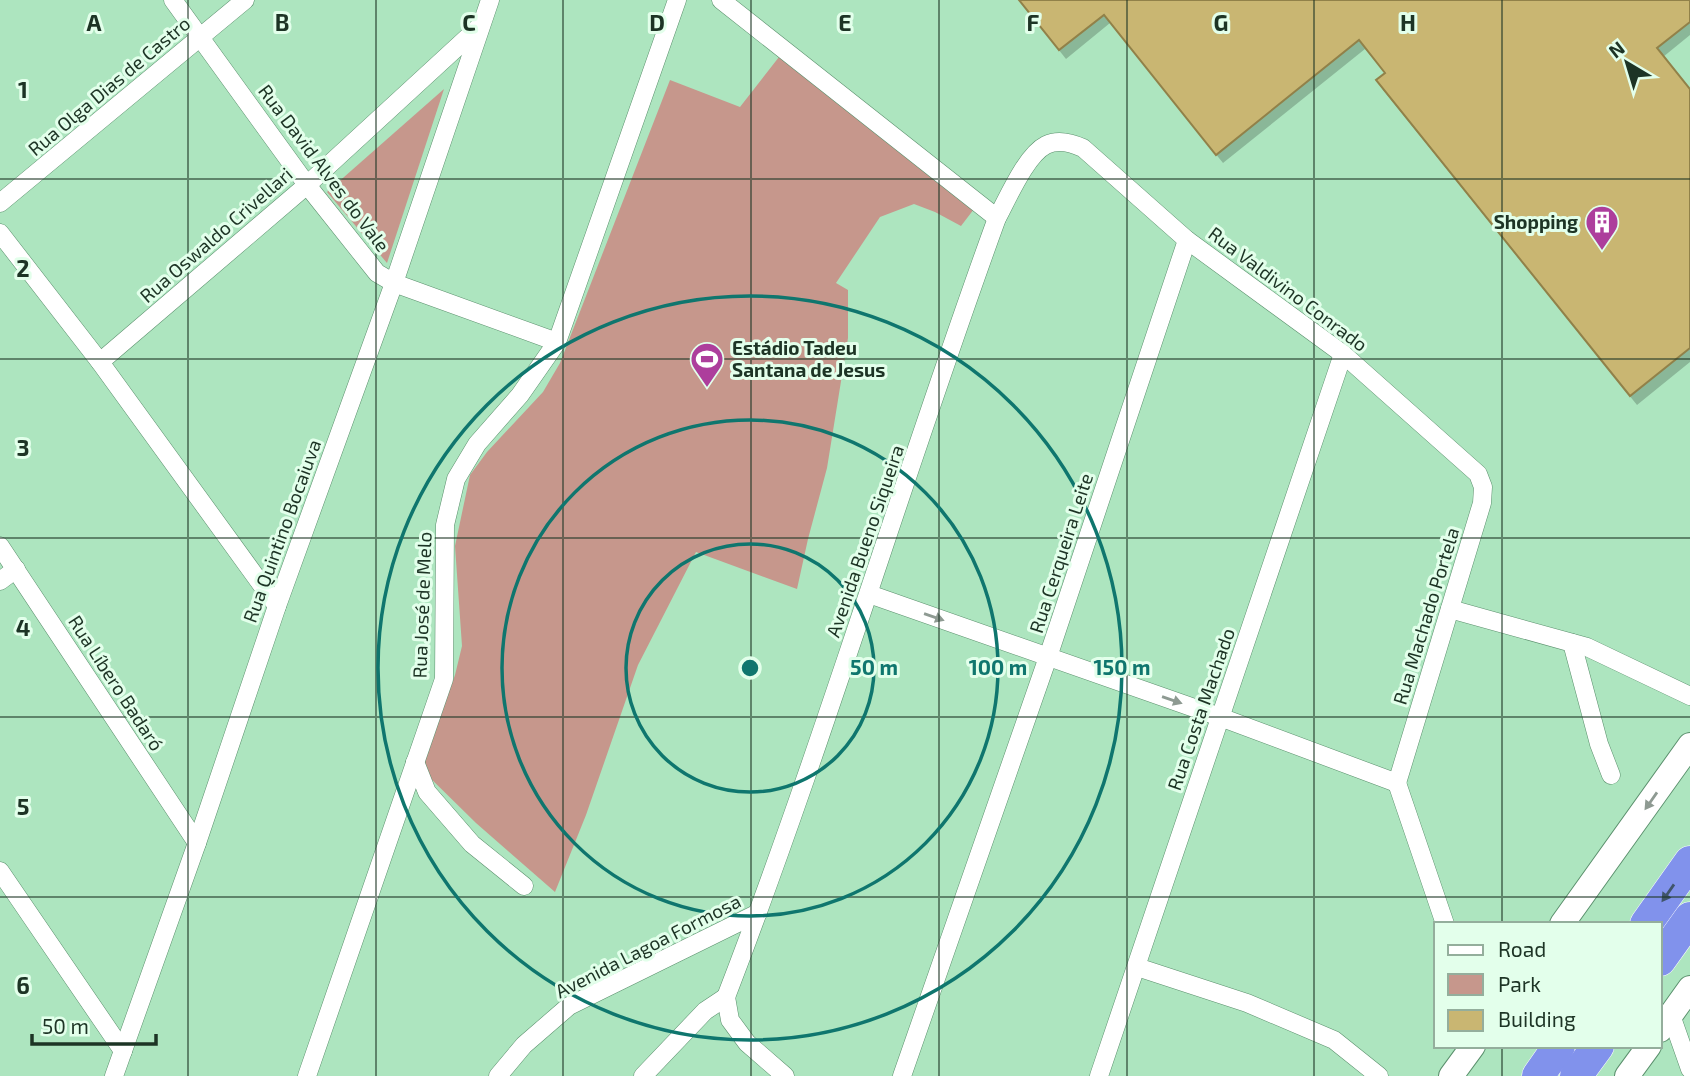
<svg xmlns="http://www.w3.org/2000/svg" width="1690" height="1076" font-family="'Exo 2',sans-serif">
	<rect width="100%" height="100%" fill="#ade5bf"/>
	<g fill="#c6978c">
		<polygon points="779,57 974,209 961,226 935,212 914,204 880,217 836,283 848,290 848,338 827,468 808,539 797,589 696,552 638,665 586,815 555,892 476,823 421,769 455,675 462,646 455,546 470,475 487,452 543,392 560,363 670,80 740,107"/>
		<polygon points="444,89 387,263 327,192"/>
	</g>
	<polygon fill="#0003" points="1019,0 1690,0 1690,35 1663,57 1690,91 1690,362 1637,405 1383,90 1378,81 1386,74 1365,49 1223,163 1110,23 1066,59"/>
	<polygon fill="#c9b672" stroke="#918149" stroke-width="2" points="1019,0 1690,0 1690,22 1657,48 1690,89 1690,348 1630,396 1376,80 1385,73 1359,40 1216,155 1104,15 1059,50"/>
	<g fill="none" stroke-linecap="round" stroke-linejoin="round">
		<defs>
			<g id="street">
				<polyline points="173,0 307,185 377,273 394,283 557,342"/>
				<polyline points="721,0 997,218"/>
				<polyline points="0,203 245,0"/>
				<polyline points="0,233 100,362 277,606"/>
				<polyline points="100,362 307,185 480,26"/>
				<polyline points="0,546 197,843"/>
				<polyline points="0,581 16,569"/>
				<polyline points="869,594 1220,717 1397,783"/>
				<polyline points="1450,609 1587,647 1690,696"/>
				<polyline points="1572,643 1599,744 1611,775"/>
				<polyline points="415,762 427,792 472,844 524,886"/>
				<polyline points="1397,783 1445,924"/>
				<polyline points="0,871 123,1051"/>
				<polyline points="1137,967 1247,1003 1334,1040 1379,1076"/>
				<path d="M726,997C825,740 903,476 997,218C1008,198 1026,155 1046,145C1058,139 1072,143 1083,148L1187,240L1343,354L1478,474L1483,487L1482,503L1397,783"/>
				<polyline points="726,997 730,1020 747,1043 785,1076"/>
				<polyline points="1671,1015 1690,1069"/>
				<polyline points="114,1076 197,843 277,606 394,283 490,0"/>
				<polyline points="307,1076 444,679 445,525 456,479 477,444 520,395 557,342 677,0"/>
				<polyline points="498,1076 524,1045 569,1006 758,913"/>
				<polyline points="643,1076 705,1011 726,997"/>
				<polyline points="902,1076 1048,657 1187,240"/>
				<polyline points="1099,1076 1343,354"/>
			</g>
			<g id="secondary">
				<polyline points="1562,924 1690,745"/>
				<polyline points="1660,1030 1690,988"/>
				<polyline points="1451,1076 1473,1046"/>
				<polyline points="1627,1076 1649,1046"/>
			</g>
			<g id="highway">
				<polyline points="1646,924 1690,862"/>
				<polyline points="1660,960 1690,918"/>
				<polyline points="1538,1076 1559,1046"/>
				<polyline points="1576,1076 1598,1046"/>
			</g>
		</defs>
		<use href="#street" stroke="#5b906d" stroke-width="19"/>
		<use href="#secondary" stroke="#5b906d" stroke-width="26"/>
		<use href="#highway" stroke="#fff" stroke-width="33"/>
		<use href="#street" stroke="#fff" stroke-width="18"/>
		<use href="#secondary" stroke="#fff" stroke-width="24"/>
		<use href="#highway" stroke="#8192ec" stroke-width="32"/>
	</g>
	<defs><path id="oneway-solid" d="M-6-.8H1V-3.2L6.5 0L1 3.2V.8H-6Z" transform="scale(1.75)"/></defs>
	<g fill="#8e9a92">
		<use href="#oneway-solid" transform="translate(934 617) rotate(19)"/>
		<use href="#oneway-solid" transform="translate(1172 700) rotate(19)"/>
		<use href="#oneway-solid" transform="translate(1651 801) rotate(125)"/>
	</g>
	<use fill="#40556b" href="#oneway-solid" transform="translate(1668 893) rotate(125)"/>
	<path fill="none" stroke="#1d3425" stroke-width="2" stroke-opacity="0.55" d="M188,0V1076M376,0V1076M563,0V1076M751,0V1076M939,0V1076M1127,0V1076M1314,0V1076M1502,0V924M0,179H1690M0,359H1690M0,538H1690M0,717H1690M0,897H1690M1502,1046V1076"/>
	<g fill="none" stroke="#0f766e" stroke-width="3.5">
		<circle cx="750" cy="668" r="124"/>
		<circle cx="750" cy="668" r="248"/>
		<circle cx="750" cy="668" r="372"/>
	</g>
	<defs>
		<symbol id="building-pin" viewBox="-11 -11 22 30"><path d="M0 17L-7.5 6A9.5 9.5 0 1 1 7.5 6Z" fill="#ad3e9c" stroke="#e3ffeb"/><path d="M-4-6H4V6H1V3H-1V6H-4ZM-2.5-4.3h1.7v1.8h-1.7ZM.8-4.3h1.7v1.8H.8ZM-2.5-1h1.7V.8h-1.7ZM.8-1h1.7V.8H.8Z" fill="#fff"/></symbol>
		<symbol id="stadium-pin" viewBox="-11 -11 22 30"><path d="M0 17L-7.5 6A9.5 9.5 0 1 1 7.5 6Z" fill="#ad3e9c" stroke="#e3ffeb"/><path d="M0-5a6.5 5 0 1 0 0 10a6.5 5 0 1 0 0-10ZM-3.5-1.8h7v3.6h-7Z" fill="#fff"/></symbol>
	</defs>
	<g fill-rule="evenodd">
		<use href="#building-pin" x="1583" y="203" width="38" height="52"/>
		<use href="#stadium-pin" x="688" y="340" width="38" height="52"/>
	</g>
	<g text-anchor="middle" stroke-width="6" stroke-linejoin="round" paint-order="stroke">
		<g font-size="19" fill="#1d3425" stroke="#e3ffeb">
			<text transform="translate(109 86) rotate(-40)" y="7">Rua Olga Dias de Castro</text>
			<text transform="translate(324 168) rotate(53)" y="7">Rua David Alves do Vale</text>
			<text transform="translate(216 235) rotate(-41)" y="7">Rua Oswaldo Crivellari</text>
			<text transform="translate(1288 289) rotate(37)" y="7">Rua Valdivino Conrado</text>
			<text transform="translate(282 531) rotate(-70)" y="7">Rua Quintino Bocaiuva</text>
			<text transform="translate(865 541) rotate(-71)" y="7">Avenida Bueno Siqueira</text>
			<text transform="translate(1061 553) rotate(-72)" y="7">Rua Cerqueira Leite</text>
			<text transform="translate(422 605) rotate(-88)" y="7">Rua José de Melo</text>
			<text transform="translate(1426 616) rotate(-73)" y="7">Rua Machado Portela</text>
			<text transform="translate(116 683) rotate(57)" y="7">Rua Líbero Badaró</text>
			<text transform="translate(1201 709) rotate(-71)" y="7">Rua Costa Machado</text>
			<text transform="translate(648 946) rotate(-27)" y="7">Avenida Lagoa Formosa</text>
		</g>
		<g font-size="19" font-weight="bold" fill="#1d3425" stroke="#e3ffeb" text-anchor="end">
			<text x="1578" y="229">Shopping</text>
			<text x="732" y="355" text-anchor="start">Estádio Tadeu<tspan x="732" dy="22">Santana de Jesus</tspan></text>
		</g>
	</g>
	<g font-size="23" text-anchor="middle" font-weight="bold" fill="#1d3425" stroke="#e3ffeb" stroke-width="6" stroke-linejoin="round" paint-order="stroke">
		<text x="94" y="31">A</text>
		<text x="282" y="31">B</text>
		<text x="469" y="31">C</text>
		<text x="657" y="31">D</text>
		<text x="845" y="31">E</text>
		<text x="1033" y="31">F</text>
		<text x="1221" y="31">G</text>
		<text x="1408" y="31">H</text>
		<text x="23" y="98">1</text>
		<text x="23" y="277">2</text>
		<text x="23" y="456">3</text>
		<text x="23" y="636">4</text>
		<text x="23" y="815">5</text>
		<text x="23" y="994">6</text>
	</g>
	<circle cx="750" cy="668" r="10" fill="#0f766e" stroke="#e3ffeb" stroke-width="3.5"/>
	<g font-size="21" text-anchor="middle" font-weight="bold" fill="#0f766e" stroke="#e3ffeb" stroke-width="6" stroke-linejoin="round" paint-order="stroke">
		<text x="874" y="675">50 m</text>
		<text x="998" y="675">100 m</text>
		<text x="1122" y="675">150 m</text>
	</g>
	<rect x="1434" y="922" width="228" height="126" fill="#e3ffeb" stroke="#94ae9c" stroke-width="2"/>
	<rect x="1448" y="945" width="35" height="10" fill="#ffffff" stroke="#94ae9c" stroke-width="2"/>
	<text x="1498" y="957" font-size="21" fill="#1d3425">Road</text>
	<rect x="1448" y="974" width="35" height="21" fill="#c6978c" stroke="#94ae9c" stroke-width="2"/>
	<text x="1498" y="992" font-size="21" fill="#1d3425">Park</text>
	<rect x="1448" y="1010" width="35" height="21" fill="#c9b672" stroke="#94ae9c" stroke-width="2"/>
	<text x="1498" y="1027" font-size="21" fill="#1d3425">Building</text>
	<g transform="translate(1627 63) rotate(322)" stroke="#e3ffeb" stroke-width="5" paint-order="stroke">
	<path d="M0-5L12 26L0 18L-12 26Z" fill="#1d3425"/>
	<text y="-10" font-size="19" font-weight="bold" text-anchor="middle" fill="#1d3425">N</text>
	</g>
	<path d="M32 1034v10h124v-10" fill="none" stroke="#1d3425" stroke-width="3.5"/>
	<text x="42" y="1034" font-size="21" fill="#1d3425" stroke="#e3ffeb" stroke-width="5" paint-order="stroke">50 m</text>
</svg>
